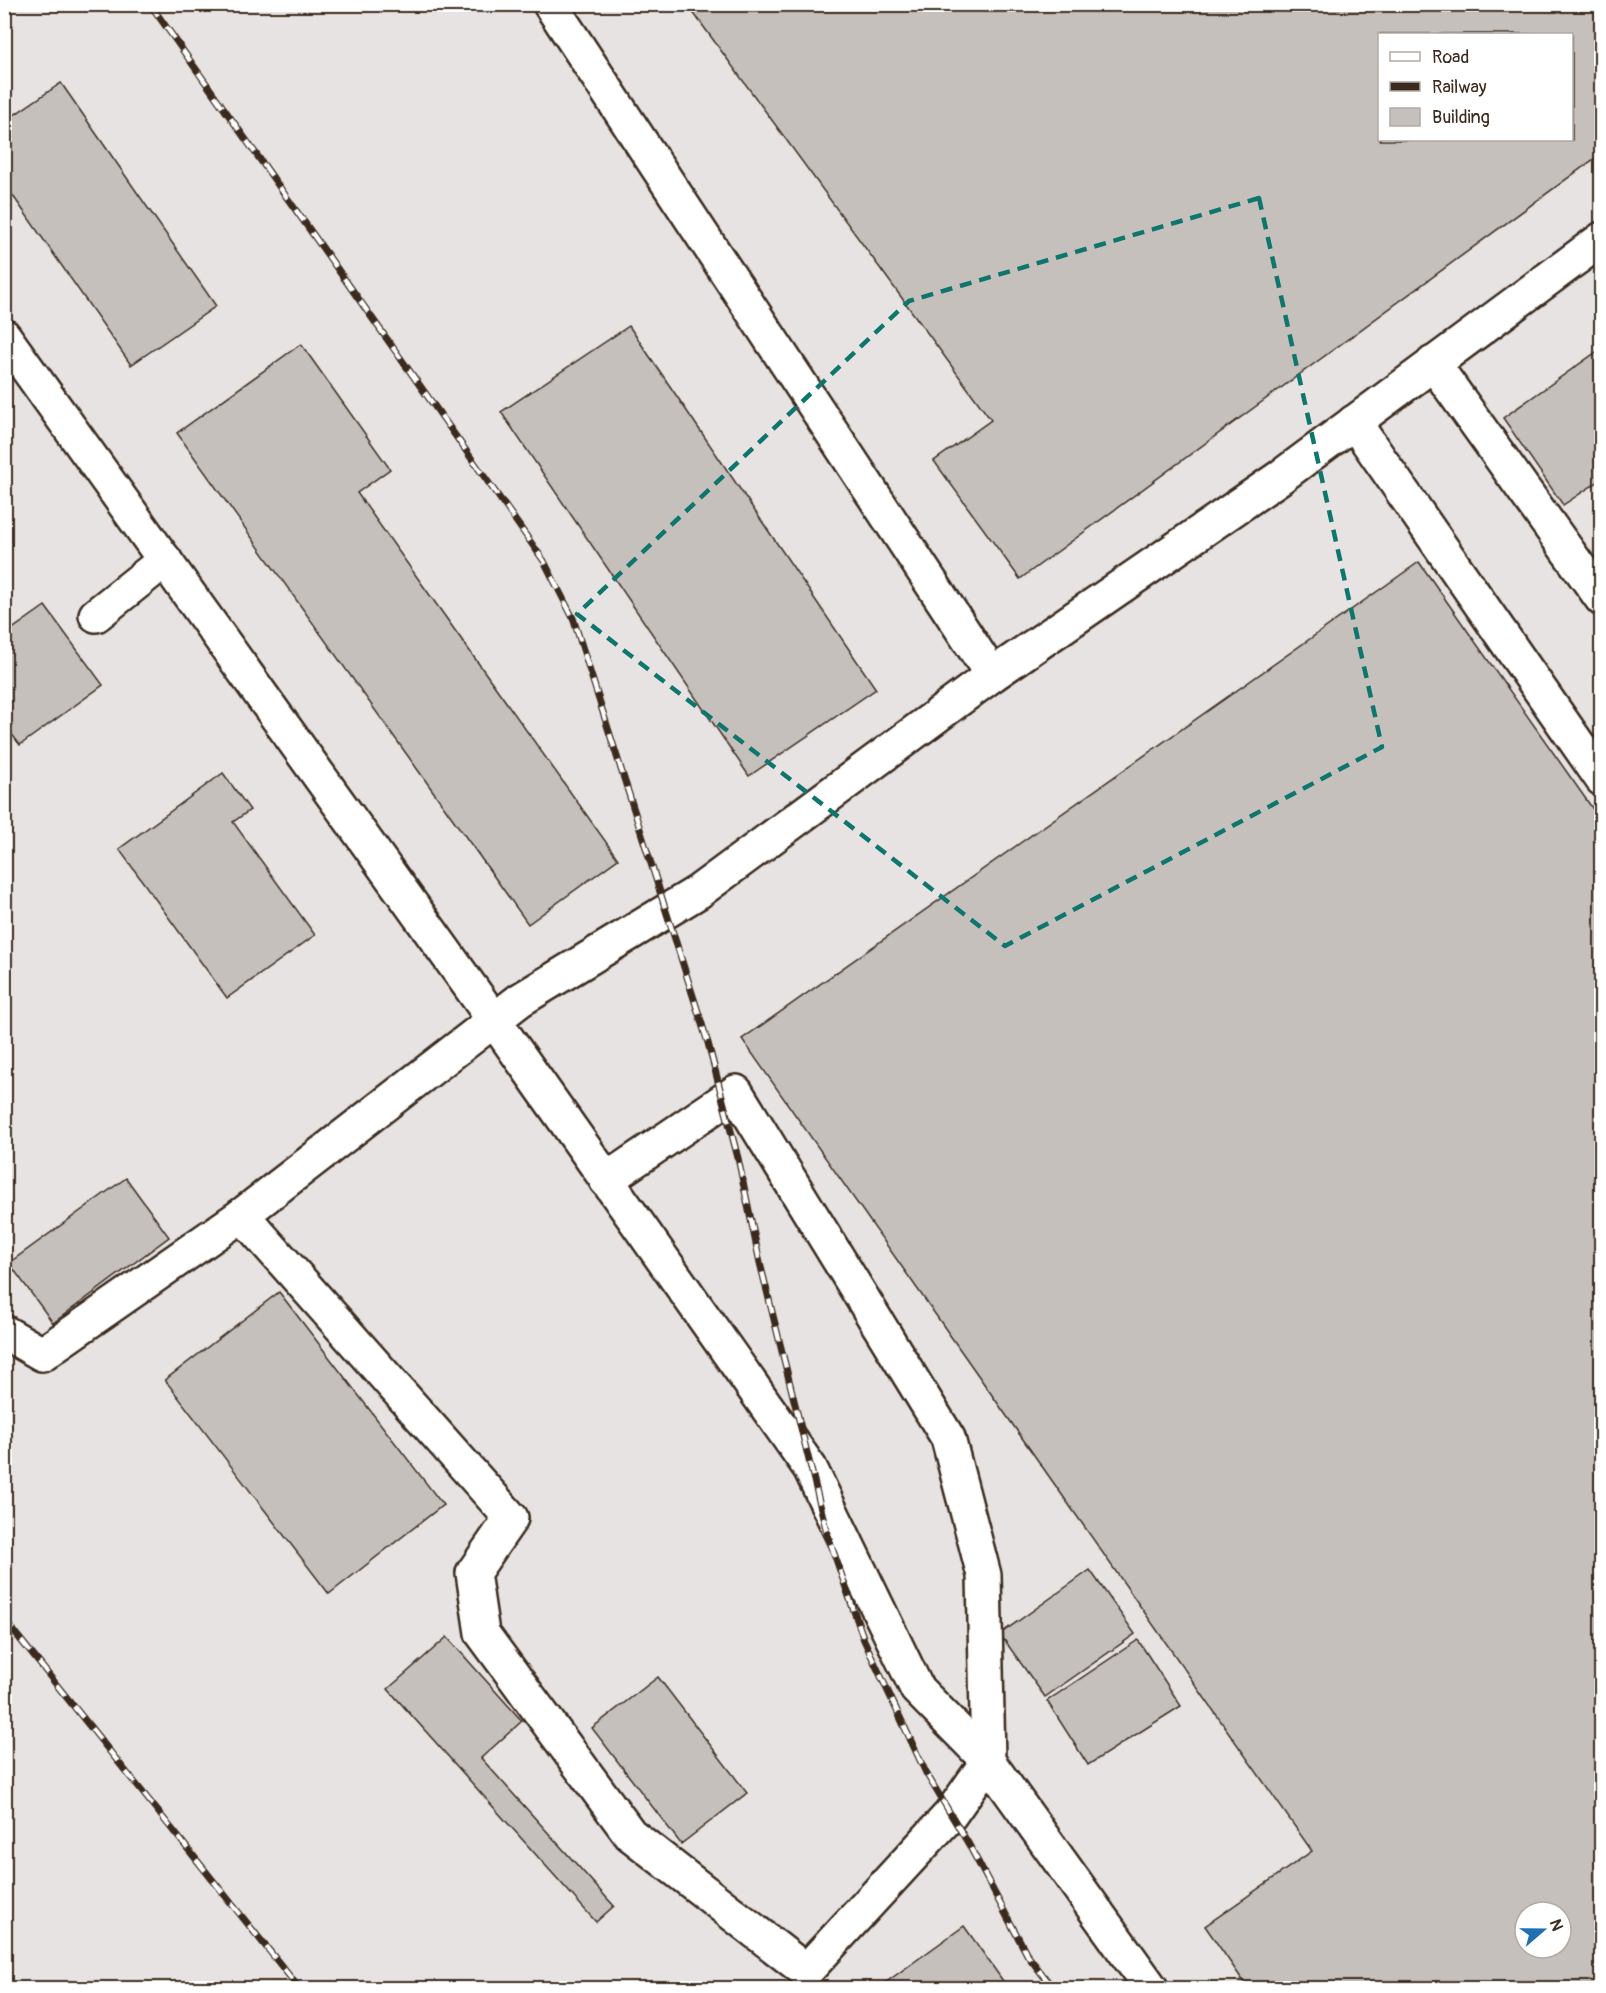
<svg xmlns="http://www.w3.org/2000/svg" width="1606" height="1993" font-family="Pangolin,sans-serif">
	<rect width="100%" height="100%" fill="#f3f2f2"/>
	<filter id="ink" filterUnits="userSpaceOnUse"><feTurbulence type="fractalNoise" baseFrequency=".0167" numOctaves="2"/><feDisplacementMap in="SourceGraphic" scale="12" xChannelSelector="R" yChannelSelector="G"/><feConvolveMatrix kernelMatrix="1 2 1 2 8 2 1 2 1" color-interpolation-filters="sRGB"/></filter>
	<g filter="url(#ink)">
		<path fill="#e6e3e2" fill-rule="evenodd" d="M5,5H1601V1988H5ZM1380,34H1572V140H1380ZM1525,1912H1561V1948H1525Z"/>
		<g fill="#c6c0bd" stroke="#3b2a1e" stroke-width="1.5" fill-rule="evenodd">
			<path d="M687,4H1597L1602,11V153L1020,579L934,461L991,420ZM1380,34H1572V140H1380Z"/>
			<polygon points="61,83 216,306 131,365 4,183 4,122"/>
			<polygon points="629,326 876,689 749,776 501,412"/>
			<polygon points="301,344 390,469 357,493 618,859 528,924 177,433"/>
			<polygon points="1602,348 1602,479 1563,505 1503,418"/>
			<path d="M1419,562L1602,822V1988H1248L1205,1926L1312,1851L742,1039ZM1525,1912H1561V1948H1525Z"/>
			<polygon points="45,606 103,685 20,745 4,724 4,635"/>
			<polygon points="223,773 250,810 233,822 315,935 227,998 119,849"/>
			<polygon points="126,1178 169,1237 53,1323 9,1263"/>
			<polygon points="279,1292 443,1505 329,1594 165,1380"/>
			<polygon points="1090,1570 1135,1634 1045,1697 1000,1634"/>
			<polygon points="447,1637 522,1721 481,1758 614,1906 596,1922 388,1689"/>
			<polygon points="1138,1640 1181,1706 1088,1765 1047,1701"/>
			<polygon points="658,1677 747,1793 681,1844 592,1728"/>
			<polygon points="964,1926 1008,1988 878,1988"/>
		</g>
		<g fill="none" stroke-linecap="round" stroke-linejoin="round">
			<defs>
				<g id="minor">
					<polyline points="550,4 992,675 1279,478 1602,239"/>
					<polyline points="4,336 494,1020 810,1468 917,1689 988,1761 950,1815 806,1971 630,1834 482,1633 473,1573 511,1518 242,1215"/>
					<polyline points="1433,363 1602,599"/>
					<polyline points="1354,422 1602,779"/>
					<polyline points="96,615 165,560"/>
					<polyline points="606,1180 736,1092 948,1438 984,1575 988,1761 1151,1988"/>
					<polyline points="4,1332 42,1354 242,1215 520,1000 698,892 992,675"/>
				</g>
			</defs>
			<use href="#minor" stroke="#3b2a1e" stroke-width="38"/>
			<use href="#minor" stroke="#fff" stroke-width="33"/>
			<defs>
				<g id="rail">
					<polyline points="150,4 544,561 573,618 708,1043 738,1158 760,1263 827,1533 864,1640 926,1773 968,1843 1028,1956 1053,1988"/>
					<polyline points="4,1619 299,1988"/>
				</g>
			</defs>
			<use href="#rail" stroke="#3b2a1e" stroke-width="7"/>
			<use href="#rail" stroke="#fff" stroke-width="4.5" stroke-dasharray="14" stroke-linecap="butt"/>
		</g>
	</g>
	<path fill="none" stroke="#0f766e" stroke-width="4.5" stroke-dasharray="12 8" stroke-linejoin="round" d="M1259,198L1382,747L1005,946L577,614L909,301Z"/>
	<rect width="1606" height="1993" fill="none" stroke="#fff" stroke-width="24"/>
	<rect x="12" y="12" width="1582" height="1969" fill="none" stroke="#3b2a1e" stroke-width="2" filter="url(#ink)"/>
	<rect x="1378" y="33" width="195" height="108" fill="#ffffff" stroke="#b1aaa5" stroke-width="1.5"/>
	<rect x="1390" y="52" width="30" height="9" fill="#ffffff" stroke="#b1aaa5" stroke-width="1.5"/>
	<text x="1432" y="63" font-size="18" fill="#3b2a1e">Road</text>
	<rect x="1390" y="82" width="30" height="9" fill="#3b2a1e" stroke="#b1aaa5" stroke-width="1.5"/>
	<text x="1432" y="93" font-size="18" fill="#3b2a1e">Railway</text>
	<rect x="1390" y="108" width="30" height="18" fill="#c6c0bd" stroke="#b1aaa5" stroke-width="1.5"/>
	<text x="1432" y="123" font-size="18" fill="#3b2a1e">Building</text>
	<g transform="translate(1543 1930) rotate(70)"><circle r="28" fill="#ffffff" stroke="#b1aaa5" stroke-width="1.5"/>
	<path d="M0-4.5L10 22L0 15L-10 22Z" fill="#1f6fb2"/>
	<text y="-9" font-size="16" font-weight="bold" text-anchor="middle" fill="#3b2a1e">N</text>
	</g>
</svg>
